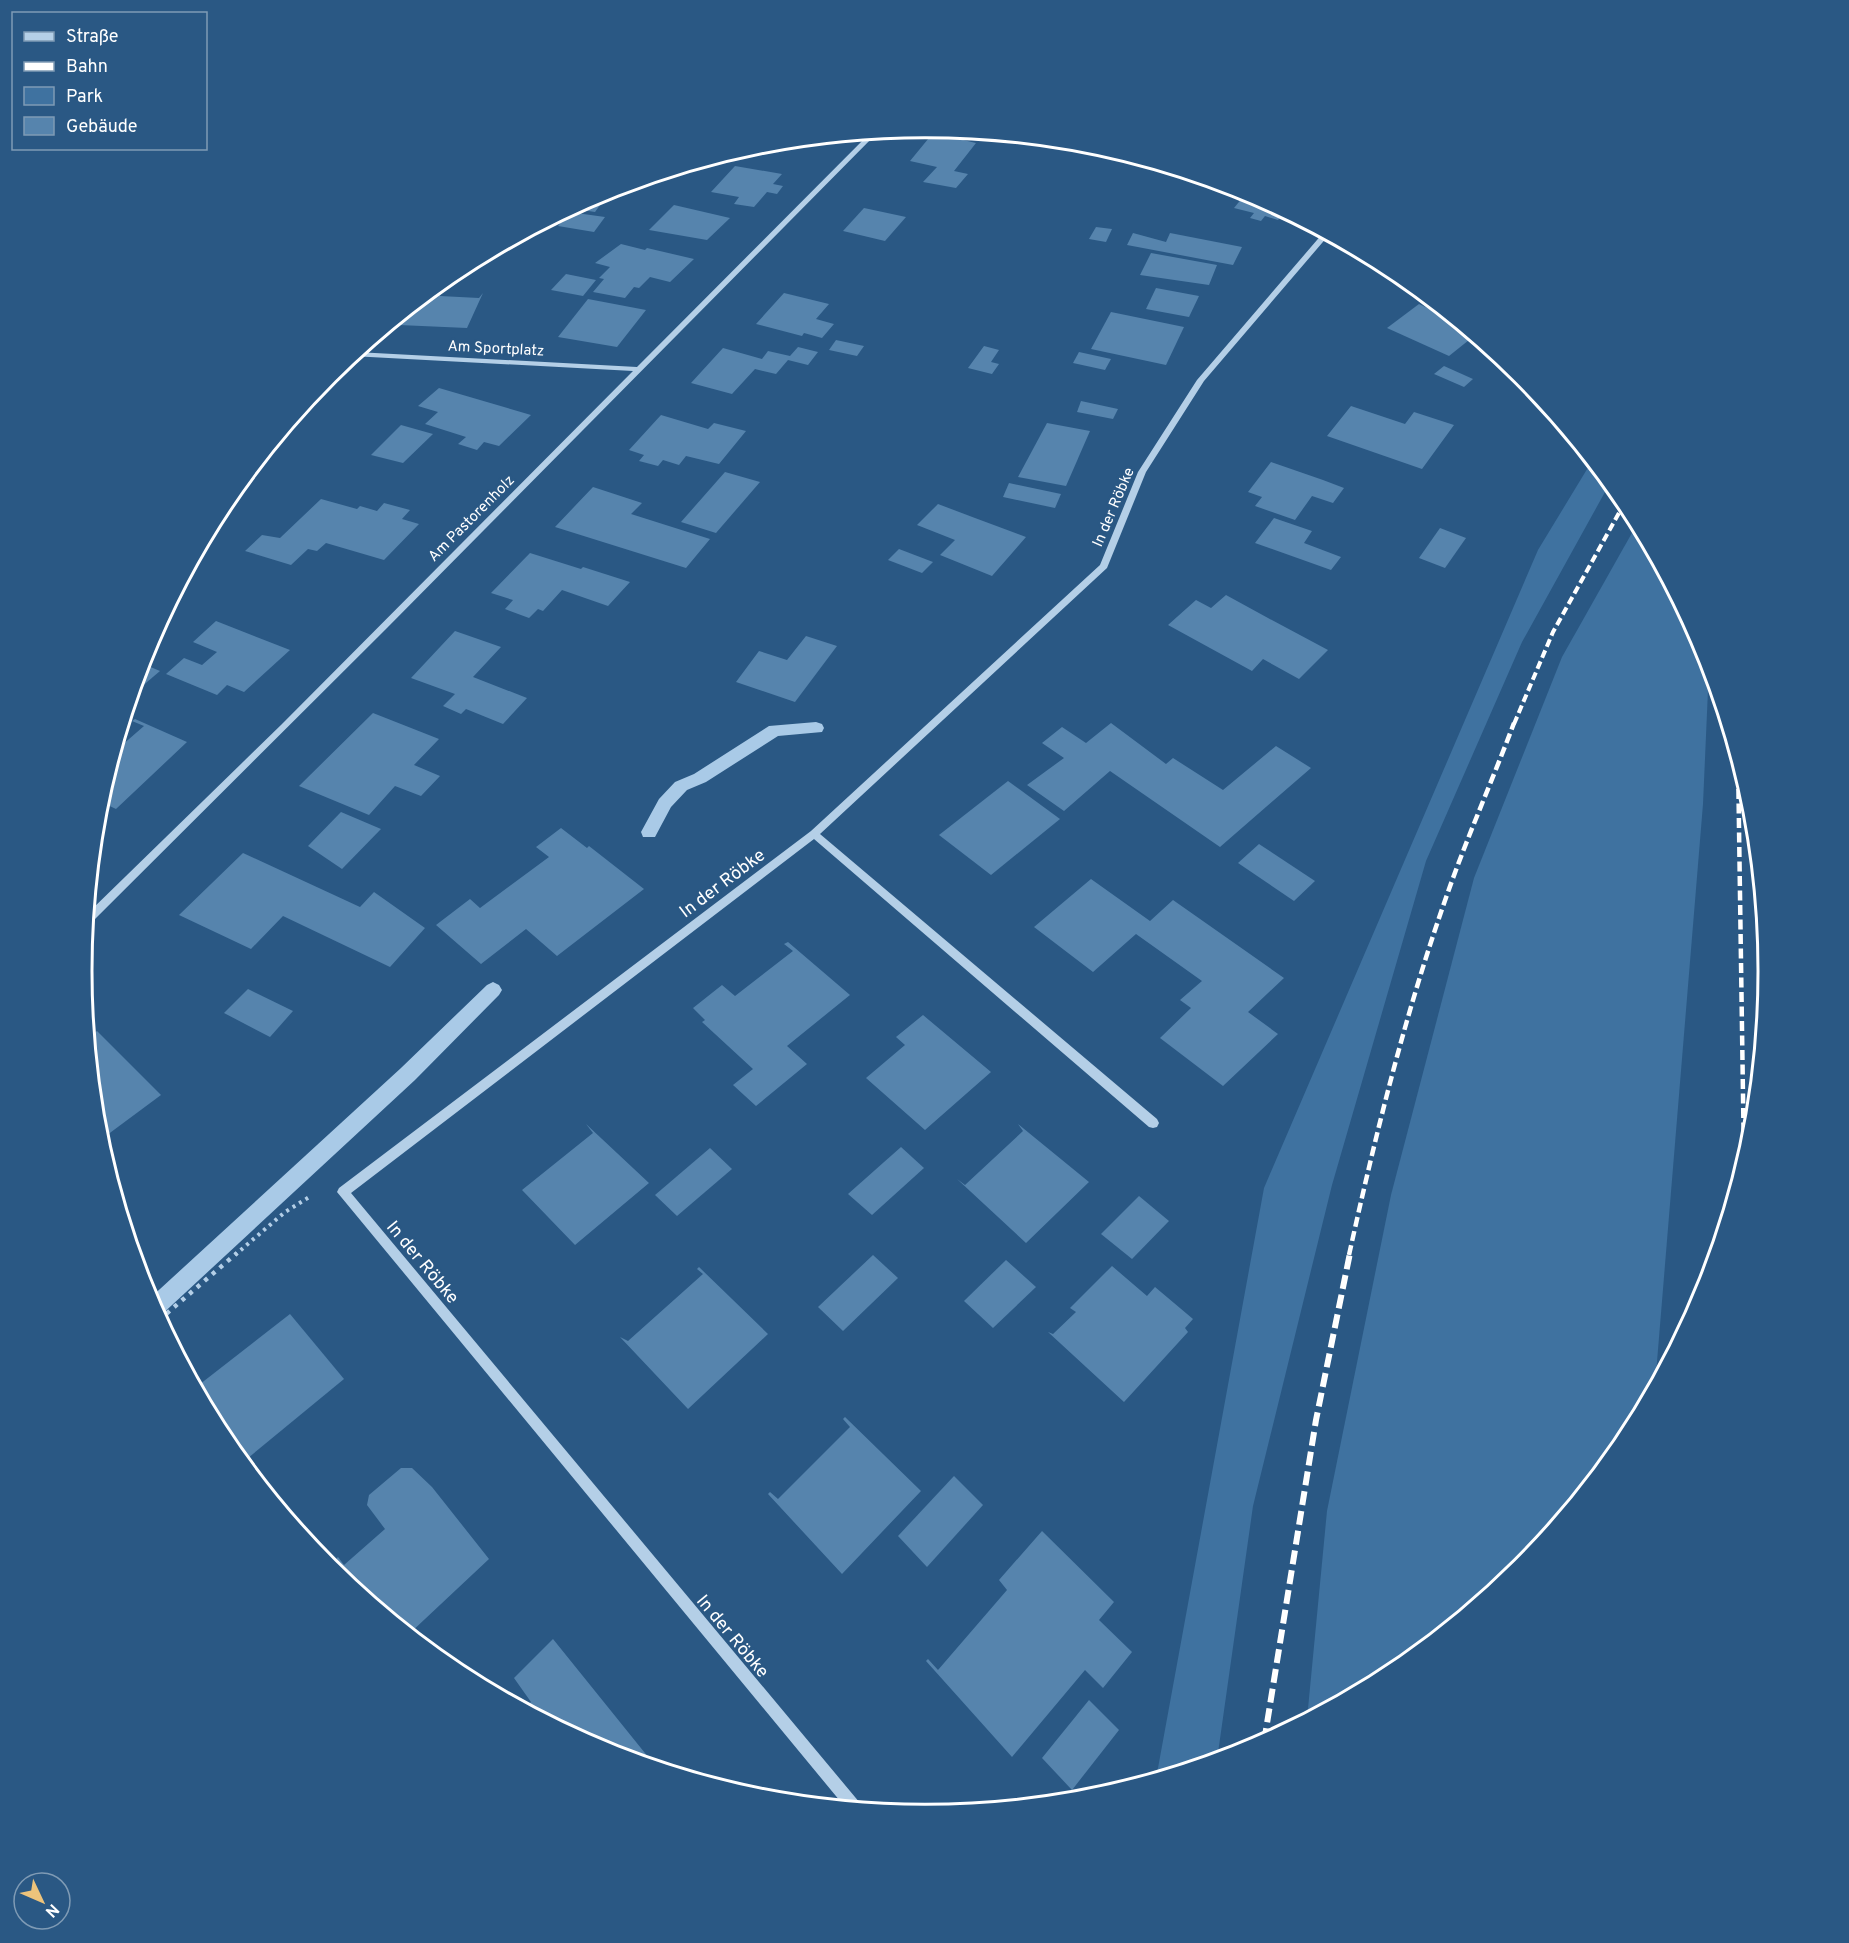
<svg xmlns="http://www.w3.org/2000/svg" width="1849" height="1943" font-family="Overpass,sans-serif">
	<rect width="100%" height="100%" fill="#2a5884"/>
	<g fill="#3f72a0">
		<polygon points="1592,461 1610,483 1522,642 1426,861 1332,1185 1253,1506 1217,1760 1156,1779 1264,1188 1538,550"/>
		<polygon points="1637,524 1704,649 1709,667 1703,804 1655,1386 1626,1440 1521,1568 1393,1673 1307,1719 1327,1511 1391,1195 1474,878 1562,657"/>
	</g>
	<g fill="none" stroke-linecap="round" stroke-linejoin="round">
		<g fill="#a9cae7" fill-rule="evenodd">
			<polygon points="816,722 822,724 824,728 822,732 778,736 706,782 687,790 671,807 655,837 643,837 641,832 659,799 675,782 694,774 769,726"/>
			<polygon points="493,982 499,985 502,990 499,995 415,1080 158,1318 148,1300 401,1068 487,985"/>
		</g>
	</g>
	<g fill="#5684ad">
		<polygon points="933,133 976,143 954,171 968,174 956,188 923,182 937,167 910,161"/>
		<polygon points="735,166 782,174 773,184 783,186 777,194 767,192 754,207 734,204 739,197 711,192"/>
		<polygon points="1247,192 1248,192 1284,212 1278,220 1265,216 1261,221 1250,218 1254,213 1234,208"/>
		<polygon points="591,199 603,201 595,212 582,210"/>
		<polygon points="674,205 730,218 707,240 649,230"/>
		<polygon points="864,208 906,217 885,241 843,231"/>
		<polygon points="569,212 605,217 594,232 558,226"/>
		<polygon points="1096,227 1112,229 1106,242 1089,239"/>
		<polygon points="1133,233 1166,242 1170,233 1242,247 1233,265 1127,245"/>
		<polygon points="621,244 645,250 647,248 694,259 670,282 650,277 639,288 634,287 625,298 593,292 604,279 599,278 610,267 595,263"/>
		<polygon points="1151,253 1217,265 1209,285 1140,275"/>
		<polygon points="566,274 596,280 583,296 551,290"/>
		<polygon points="1156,288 1199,296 1189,317 1146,309"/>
		<polygon points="431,291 442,291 440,296 479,298 483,293 467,328 399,325 406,311"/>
		<polygon points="784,293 829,304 816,319 834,324 822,338 804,333 802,336 756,324"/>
		<polygon points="588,299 646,310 617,347 558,337"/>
		<polygon points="1419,304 1453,320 1474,336 1449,356 1387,328"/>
		<polygon points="1111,312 1184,327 1166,365 1091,349"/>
		<polygon points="836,340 864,346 857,356 829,350"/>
		<polygon points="984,346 999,350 991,362 999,364 992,374 968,368"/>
		<polygon points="798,347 818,352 808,365 788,360 776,374 755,369 732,394 691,383 723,348 762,359 768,351 790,356"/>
		<polygon points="1079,352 1111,359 1105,370 1073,363"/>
		<polygon points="1444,366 1473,379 1464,387 1434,374"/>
		<polygon points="439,388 531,415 499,446 484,442 477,450 458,444 466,437 425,424 438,412 418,406"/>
		<polygon points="1081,401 1118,409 1113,419 1077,412"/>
		<polygon points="1351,406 1405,424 1414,412 1454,425 1422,469 1327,436"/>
		<polygon points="661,415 708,429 714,423 746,431 719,464 686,456 679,465 663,460 658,466 639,461 644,455 629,450"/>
		<polygon points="1047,423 1090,431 1066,486 1018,477"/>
		<polygon points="401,425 433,434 403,463 371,455"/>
		<polygon points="1271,462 1323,480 1344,488 1333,503 1312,496 1295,520 1255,506 1262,497 1248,492"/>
		<polygon points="725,472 760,482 716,533 681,522"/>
		<polygon points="1009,483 1061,494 1055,508 1003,497"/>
		<polygon points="593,487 642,503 631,514 710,539 686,568 555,527"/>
		<polygon points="321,499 357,509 360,506 377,511 384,503 410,510 402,519 419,524 384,560 326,543 317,551 308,549 291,565 245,551 262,535 280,538"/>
		<polygon points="938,504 975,518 1026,537 992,576 940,555 955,540 917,525"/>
		<polygon points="1274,518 1312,531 1304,543 1341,557 1331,570 1255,543"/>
		<polygon points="1440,528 1466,538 1445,568 1419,558"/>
		<polygon points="899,549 933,562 922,573 888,560"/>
		<polygon points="530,553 581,569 583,567 630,582 608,606 562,590 543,611 538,609 529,618 505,609 513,600 491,593"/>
		<polygon points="1226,595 1268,618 1328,650 1299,679 1263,659 1252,671 1168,625 1196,600 1211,608"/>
		<polygon points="216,621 290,650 244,692 227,685 217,695 166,674 184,658 202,665 217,652 193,642"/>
		<polygon points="455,631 501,647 473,677 527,698 503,724 466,709 461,714 443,706 455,694 411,678"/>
		<polygon points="806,636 837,646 795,702 736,682 759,651 787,660"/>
		<polygon points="141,663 160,671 133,694 132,693"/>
		<polygon points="373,713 439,739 414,765 440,776 421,796 395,786 369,815 299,786"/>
		<polygon points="135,719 187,742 116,809 99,801 116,744 121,746 144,726 132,721"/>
		<polygon points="1111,723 1166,764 1173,758 1223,790 1276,746 1311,768 1220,847 1110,771 1064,811 1027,785 1064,758 1042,743 1062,727 1086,743"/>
		<polygon points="1008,781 1060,819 991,875 939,835"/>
		<polygon points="341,812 381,829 342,869 308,846"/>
		<polygon points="561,828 587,848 589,846 644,889 557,956 526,929 481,964 436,925 470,899 480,908 549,857 536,847"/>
		<polygon points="1259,844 1315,881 1294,901 1238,863"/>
		<polygon points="243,853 360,907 374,892 425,928 390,967 283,916 251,949 179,915"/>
		<polygon points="1091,879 1150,921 1173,900 1284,978 1248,1012 1278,1034 1223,1086 1160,1038 1191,1008 1180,1000 1202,981 1136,934 1093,972 1034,927"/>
		<polygon points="788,942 850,995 787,1046 807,1064 756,1106 733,1085 753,1069 702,1022 705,1020 693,1008 722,985 735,996 793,951 784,944"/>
		<polygon points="248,989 293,1011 270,1037 224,1013"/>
		<polygon points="923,1015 991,1072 925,1130 866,1078 905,1045 896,1037"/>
		<polygon points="97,1031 161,1095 99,1141 88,1038"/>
		<polygon points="586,1124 649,1183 575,1245 522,1190 593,1133"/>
		<polygon points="1018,1124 1089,1182 1026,1243 957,1179 965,1185 1023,1131"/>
		<polygon points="901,1147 924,1168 872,1215 848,1194"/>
		<polygon points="710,1148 732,1169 677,1216 655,1195"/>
		<polygon points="1139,1196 1169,1221 1132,1259 1101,1234"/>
		<polygon points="873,1255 898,1278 843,1331 818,1307"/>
		<polygon points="1006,1260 1036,1287 993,1328 964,1301"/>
		<polygon points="1112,1266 1147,1296 1155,1287 1193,1319 1185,1328 1188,1332 1124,1402 1048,1332 1053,1334 1076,1312 1070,1308"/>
		<polygon points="699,1267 768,1334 688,1409 620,1337 628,1341 703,1274 697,1269"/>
		<polygon points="290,1314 344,1379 242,1463 223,1440 195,1388"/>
		<polygon points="845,1417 921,1491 842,1574 768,1494 770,1492 778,1499 850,1427 843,1419"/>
		<polygon points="401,1468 412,1468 432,1487 489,1559 409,1634 360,1594 336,1559 338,1557 344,1565 385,1529 367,1505 369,1495"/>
		<polygon points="954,1476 983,1505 927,1567 898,1536"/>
		<polygon points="1042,1531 1114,1602 1099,1620 1132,1652 1103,1688 1085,1670 1012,1757 926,1661 928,1659 938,1670 1007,1590 999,1580"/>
		<polygon points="553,1639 657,1768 601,1751 524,1709 531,1702 514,1678"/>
		<polygon points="1089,1700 1119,1730 1072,1790 1042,1758"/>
	</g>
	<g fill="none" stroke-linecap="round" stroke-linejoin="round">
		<polyline stroke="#b4cfe7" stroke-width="4" stroke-dasharray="3 4.5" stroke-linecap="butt" points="235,1255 285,1212 311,1196"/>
		<polyline stroke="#b4cfe7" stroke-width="4.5" stroke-dasharray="4 6" stroke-linecap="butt" points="159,1320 237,1253"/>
		<g fill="#b4cfe7" fill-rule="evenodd">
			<polygon points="870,133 877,133 386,629 90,924 86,925 87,914 282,724 633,371 351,356 356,352 637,367"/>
			<polygon points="1323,233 1328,236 1204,381 1146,472 1107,568 820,834 1157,1119 1159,1123 1157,1127 1153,1128 1149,1127 814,839 351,1193 860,1803 862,1808 845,1807 337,1192 339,1188 811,831 1100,565 1138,472 1197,380"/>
		</g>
		<polyline stroke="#fff" stroke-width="4" stroke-dasharray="8 4" stroke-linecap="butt" points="1514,724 1553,632 1625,502"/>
		<g stroke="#fff" stroke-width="4.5" stroke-dasharray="10 4.5" stroke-linecap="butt">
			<polyline points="1738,760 1744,1162"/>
			<path d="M1349,1255C1376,1133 1406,1010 1448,892C1468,835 1493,779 1514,723"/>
		</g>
		<polyline stroke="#fff" stroke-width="6" stroke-dasharray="14 6" stroke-linecap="butt" points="1264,1742 1316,1420 1350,1253"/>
	</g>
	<g text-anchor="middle" stroke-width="5" stroke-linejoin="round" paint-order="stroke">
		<g font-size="15" fill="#fff" stroke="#2a5884">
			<text transform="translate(496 348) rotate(3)" y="5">Am Sportplatz</text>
			<text transform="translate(1113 507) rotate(-67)" y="5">In der Röbke</text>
			<text transform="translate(471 518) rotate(-45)" y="5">Am Pastorenholz</text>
		</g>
		<g font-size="18" fill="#fff" stroke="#2a5884">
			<text transform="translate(722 883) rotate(-37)" y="6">In der Röbke</text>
			<text transform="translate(423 1262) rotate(50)" y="6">In der Röbke</text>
			<text transform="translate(733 1636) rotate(50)" y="6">In der Röbke</text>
		</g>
	</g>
	<path d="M0 0H1849V1943H0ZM92 971a833 833 0 1 1 1666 0a833 833 0 1 1-1666 0Z" fill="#2a5884" fill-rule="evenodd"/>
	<path fill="none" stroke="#fff" stroke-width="3" d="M92 971a833 833 0 1 1 1666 0a833 833 0 1 1-1666 0Z"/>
	<rect x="12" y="12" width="195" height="138" fill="#2a5884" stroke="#7f9bb5" stroke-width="1.5"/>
	<rect x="24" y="32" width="30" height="9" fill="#b4cfe7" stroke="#7f9bb5" stroke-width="1.5"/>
	<text x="66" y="42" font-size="18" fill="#ffffff">Straße</text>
	<rect x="24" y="62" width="30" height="9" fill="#ffffff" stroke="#7f9bb5" stroke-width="1.5"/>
	<text x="66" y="72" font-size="18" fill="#ffffff">Bahn</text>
	<rect x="24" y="87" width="30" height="18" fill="#3f72a0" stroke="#7f9bb5" stroke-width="1.5"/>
	<text x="66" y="102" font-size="18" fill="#ffffff">Park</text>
	<rect x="24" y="117" width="30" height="18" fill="#5684ad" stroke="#7f9bb5" stroke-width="1.5"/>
	<text x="66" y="132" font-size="18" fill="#ffffff">Gebäude</text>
	<g transform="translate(42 1901) rotate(134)"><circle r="28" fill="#2a5884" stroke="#7f9bb5" stroke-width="1.5"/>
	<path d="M0-4.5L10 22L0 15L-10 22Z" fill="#edc37b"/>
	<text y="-9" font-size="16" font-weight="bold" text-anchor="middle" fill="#ffffff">N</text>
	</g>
</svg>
